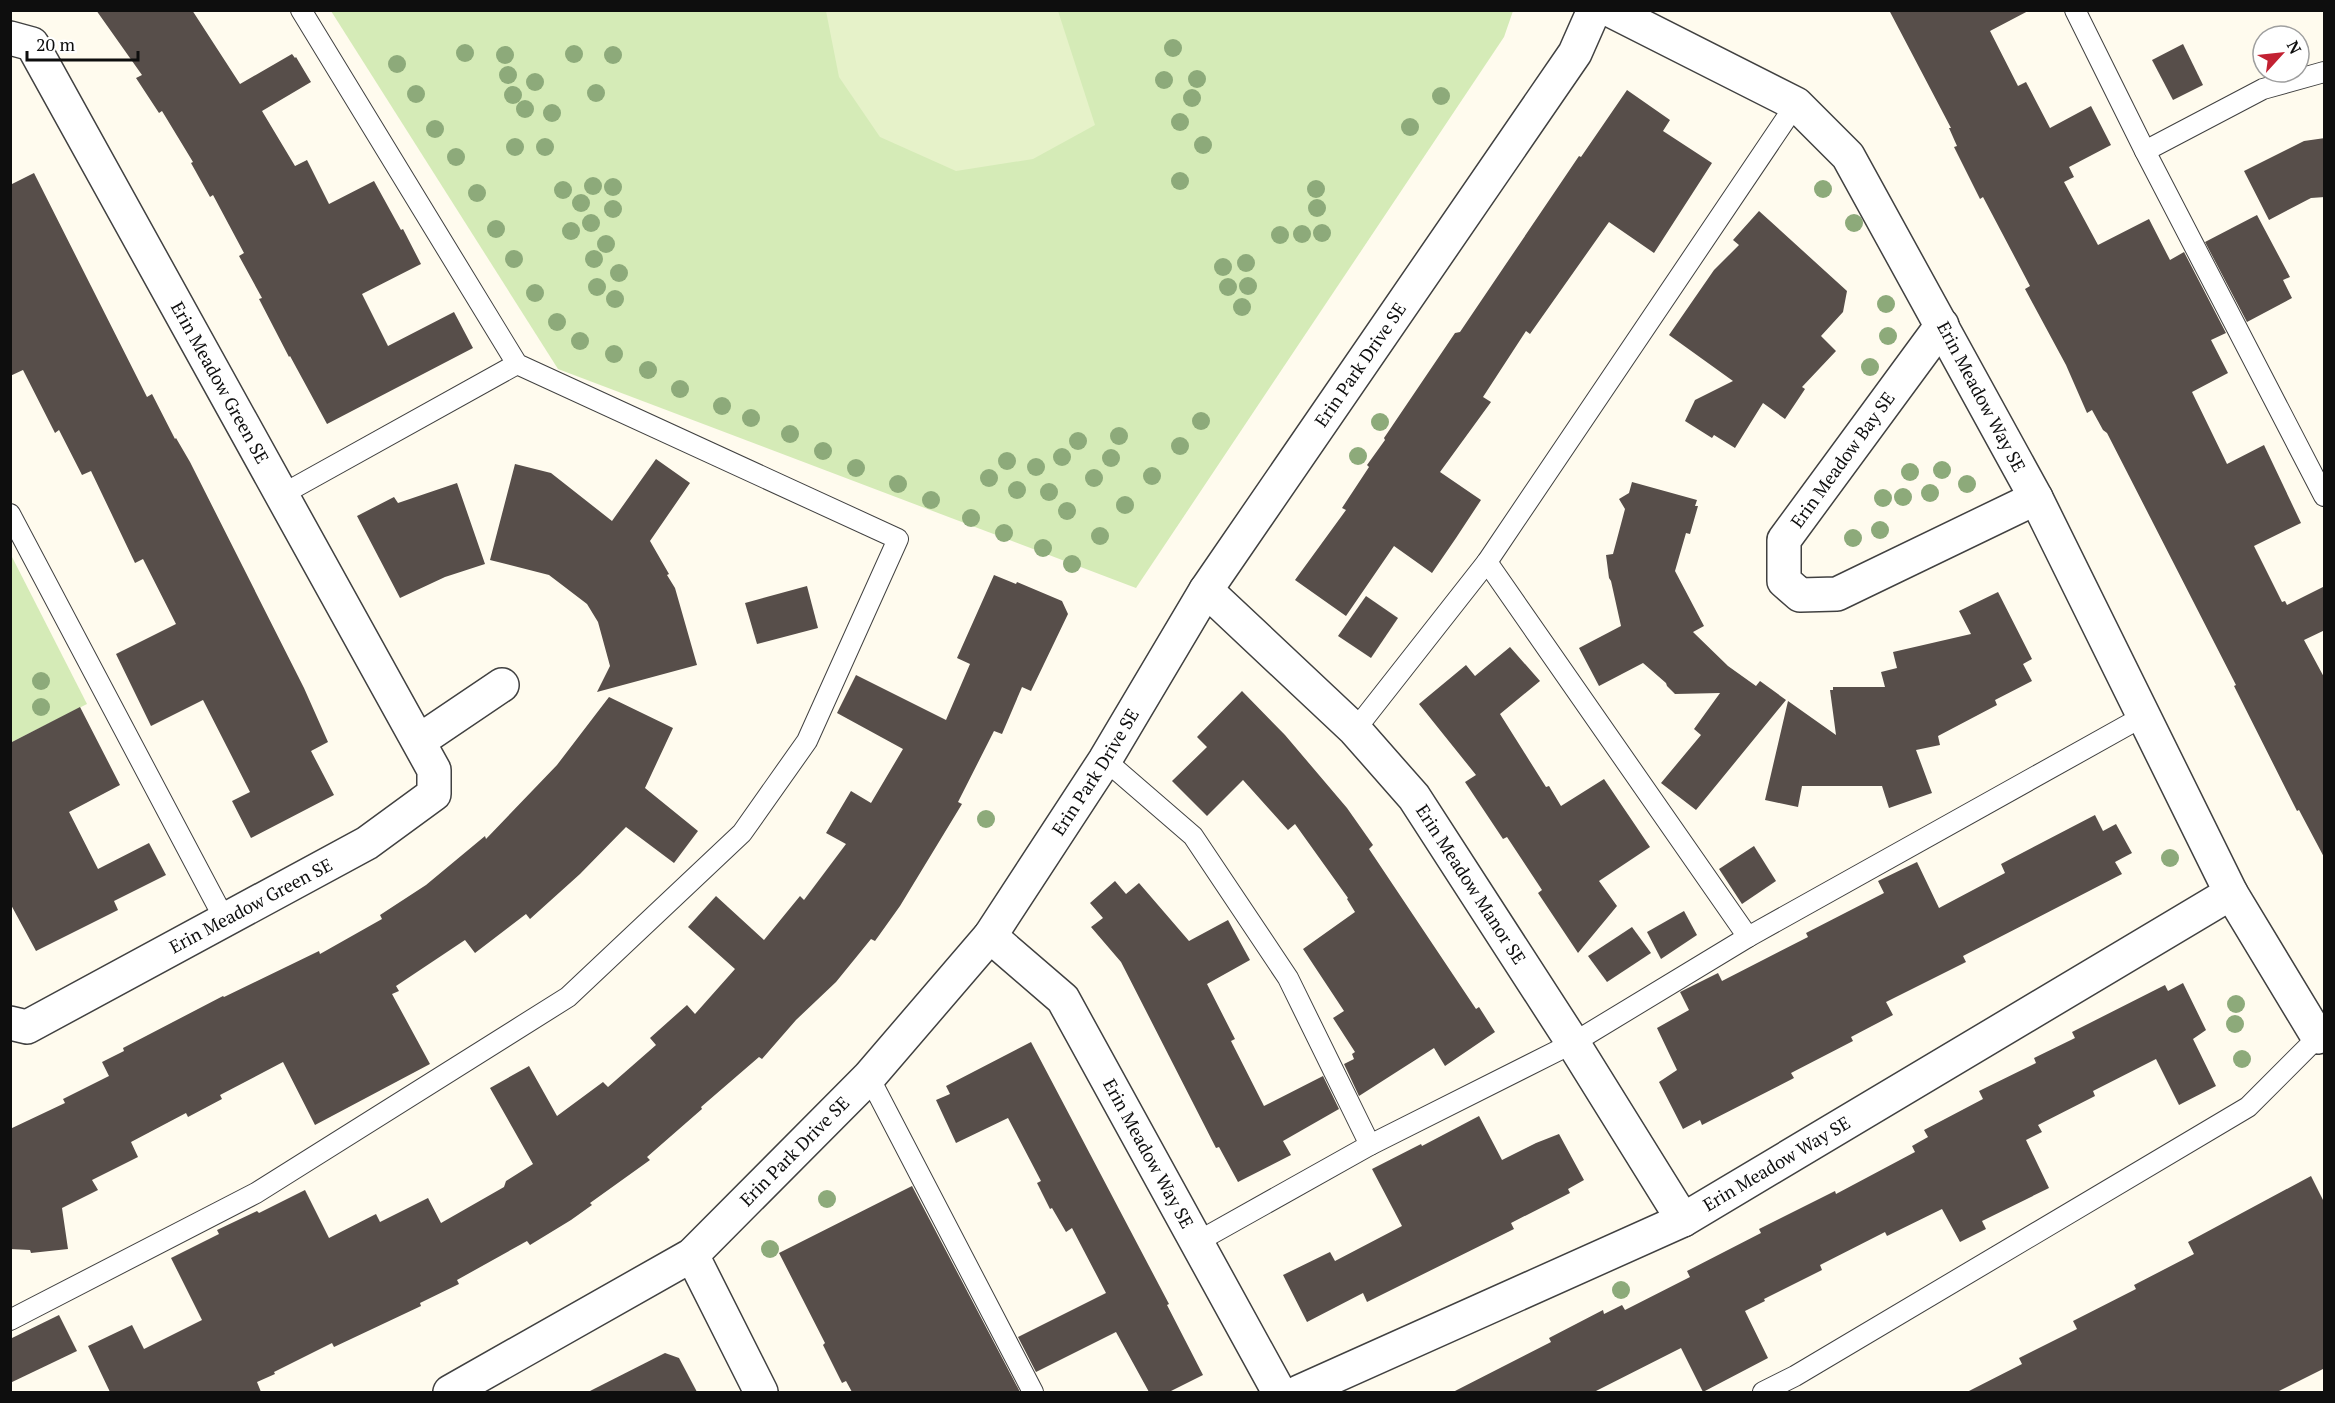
<svg xmlns="http://www.w3.org/2000/svg" width="2335" height="1403" font-family="'PT Serif',serif">
	<rect width="100%" height="100%" fill="#fffbee"/>
	<g fill="#d5ebb7">
		<polygon points="331,11 1513,11 1504,37 1136,588 558,369"/>
		<polygon points="11,555 87,704 10,743"/>
	</g>
	<polygon fill="#e6f2c9" points="826,11 1058,11 1095,125 1033,159 956,171 880,137 839,77"/>
	<g fill="#574e4a">
		<polygon points="96,10 192,10 240,84 292,54 295,58 296,57 311,82 262,111 295,166 307,160 329,204 374,181 401,230 403,229 421,264 362,294 388,346 454,312 473,348 327,424 290,356 289,357 259,299 262,298 239,256 244,253 213,195 210,197 191,163 193,162 162,111 159,113 136,78 142,75"/>
		<polygon points="1889,10 2030,10 1990,31 2018,86 2026,82 2050,128 2091,106 2111,145 2069,167 2074,177 2064,182 2098,245 2149,219 2170,260 2184,252 2226,333 2211,340 2228,373 2192,392 2227,464 2264,445 2301,523 2254,546 2282,602 2285,601 2287,605 2325,586 2325,630 2304,640 2325,679 2325,859 2299,810 2297,811 2234,686 2236,685 2107,433 2103,430 2092,410 2087,413 2066,365 2025,289 2030,286 1983,197 1980,199 1954,147 1957,146 1949,128 1951,128"/>
		<polygon points="2183,44 2203,85 2173,100 2152,60"/>
		<polygon points="1627,90 1670,120 1663,131 1712,163 1654,253 1609,222 1530,334 1526,331 1483,397 1491,402 1440,472 1481,500 1456,538 1432,573 1394,546 1346,616 1295,580 1346,510 1342,508 1369,467 1367,465 1385,440 1384,438 1455,333 1460,332 1579,156 1581,157"/>
		<polygon points="2325,138 2325,197 2311,198 2269,220 2244,171 2304,141"/>
		<polygon points="34,173 147,397 152,394 175,439 176,438 190,462 304,688 328,742 311,751 334,795 251,838 232,801 250,792 203,700 151,726 116,654 176,624 143,559 135,563 91,471 82,475 59,430 55,433 23,370 10,376 10,185"/>
		<polygon points="1759,211 1847,291 1843,312 1821,336 1836,351 1802,387 1805,389 1785,419 1763,403 1735,448 1714,435 1712,438 1685,421 1695,400 1733,381 1669,335 1714,270 1739,245 1733,240"/>
		<polygon points="2257,215 2290,277 2283,280 2292,298 2247,322 2205,242"/>
		<polygon points="656,459 690,483 650,541 669,574 667,575 675,588 697,665 597,692 610,666 598,622 587,604 549,575 490,560 515,464 551,473 612,521"/>
		<polygon points="1632,482 1697,500 1695,506 1698,506 1690,534 1686,533 1675,571 1704,626 1693,632 1728,666 1756,686 1760,681 1786,700 1696,810 1661,783 1701,735 1694,729 1720,693 1675,694 1667,686 1666,683 1643,663 1599,686 1579,648 1621,626 1611,581 1609,578 1606,555 1613,554 1625,509 1619,499 1629,493"/>
		<polygon points="457,483 485,564 445,577 400,598 357,516 394,497 398,503"/>
		<polygon points="994,575 1016,584 1017,582 1062,601 1068,614 1031,691 1022,687 1002,734 994,731 958,802 962,804 900,906 875,941 871,939 836,982 796,1020 762,1059 759,1057 701,1107 702,1109 647,1157 650,1160 590,1203 592,1205 571,1220 530,1245 527,1241 457,1280 459,1284 420,1303 421,1306 334,1347 332,1343 274,1372 275,1374 257,1382 261,1392 110,1392 88,1346 132,1325 144,1349 202,1320 171,1258 219,1234 217,1230 257,1211 259,1213 305,1190 329,1238 376,1214 380,1222 428,1198 441,1223 504,1187 506,1181 533,1164 490,1088 529,1066 557,1116 603,1082 608,1087 656,1045 650,1038 687,1005 695,1014 735,969 688,927 716,896 764,940 800,896 804,900 846,844 826,833 851,791 871,803 903,749 837,713 856,675 946,720 970,664 957,658"/>
		<polygon points="807,586 818,628 757,644 745,603"/>
		<polygon points="1998,592 2032,659 2023,664 2032,681 1995,700 1997,705 1938,736 1940,745 1916,750 1932,793 1889,808 1882,786 1802,786 1798,807 1765,800 1788,701 1836,735 1830,690 1833,690 1833,687 1885,687 1881,672 1897,668 1893,652 1971,634 1959,611"/>
		<polygon points="1366,596 1398,618 1371,658 1338,636"/>
		<polygon points="1510,647 1540,681 1500,714 1546,787 1549,786 1561,806 1604,779 1650,847 1599,881 1617,906 1578,953 1538,893 1542,890 1507,837 1503,839 1465,782 1476,775 1419,704 1466,665 1475,676"/>
		<polygon points="1242,691 1285,735 1347,808 1373,845 1369,849 1476,1009 1479,1007 1495,1032 1445,1066 1434,1048 1359,1096 1344,1064 1354,1059 1352,1054 1355,1052 1333,1018 1344,1011 1303,949 1355,912 1347,899 1348,898 1295,824 1288,830 1243,780 1207,816 1172,781 1207,747 1197,737"/>
		<polygon points="609,697 673,728 645,788 698,831 674,863 626,827 580,874 530,919 526,914 475,953 465,940 396,986 399,991 392,994 430,1064 315,1125 283,1062 220,1095 222,1099 188,1117 186,1113 131,1142 138,1157 92,1180 98,1190 62,1208 68,1249 31,1253 30,1250 10,1249 10,1129 65,1103 63,1099 109,1076 102,1062 124,1051 123,1048 223,996 224,997 319,951 320,954 382,919 380,915 426,885 485,836 486,839 557,765"/>
		<polygon points="80,707 120,785 69,812 98,869 149,843 166,875 114,901 118,910 36,951 10,903 10,743"/>
		<polygon points="2095,815 2103,831 2116,824 2132,853 2115,862 2122,874 1963,956 1966,962 1886,1002 1893,1015 1851,1037 1853,1041 1791,1073 1794,1078 1702,1125 1700,1120 1683,1129 1659,1082 1677,1070 1657,1028 1689,1010 1680,992 1718,973 1722,981 1808,937 1806,933 1884,893 1878,881 1917,862 1939,908 2005,873 2001,864"/>
		<polygon points="1754,846 1776,881 1742,904 1719,869"/>
		<polygon points="1115,881 1126,894 1139,883 1189,941 1228,920 1250,960 1207,984 1235,1039 1231,1041 1264,1106 1323,1076 1339,1109 1283,1141 1291,1155 1238,1182 1219,1147 1216,1148 1121,962 1091,927 1103,918 1090,903"/>
		<polygon points="1684,911 1697,935 1661,959 1647,932"/>
		<polygon points="1632,927 1651,953 1607,982 1588,956"/>
		<polygon points="2183,983 2206,1030 2193,1039 2216,1086 2179,1105 2156,1059 2093,1091 2095,1096 2038,1125 2042,1132 2026,1140 2049,1188 1982,1221 1986,1229 1960,1242 1942,1209 1887,1236 1885,1232 1820,1265 1822,1270 1764,1299 1765,1301 1745,1311 1768,1358 1703,1392 1681,1348 1594,1392 1453,1392 1551,1342 1549,1338 1603,1310 1604,1314 1622,1305 1625,1310 1690,1277 1687,1271 1761,1233 1759,1229 1835,1191 1836,1194 1915,1152 1912,1146 1928,1137 1924,1130 1983,1099 1979,1091 2036,1063 2034,1058 2075,1038 2072,1032 2165,985 2168,991"/>
		<polygon points="1031,1042 1169,1304 1167,1305 1203,1375 1169,1392 1149,1392 1116,1332 1036,1372 1018,1337 1106,1293 1072,1228 1066,1232 1052,1208 1050,1209 1037,1183 1041,1181 1008,1118 956,1143 936,1100 950,1094 946,1086"/>
		<polygon points="1479,1116 1502,1160 1536,1143 1559,1134 1584,1180 1568,1189 1570,1193 1511,1223 1514,1229 1367,1302 1363,1293 1307,1322 1283,1275 1330,1252 1335,1261 1402,1226 1372,1169 1421,1144 1422,1146"/>
		<polygon points="2311,1176 2325,1204 2325,1368 2277,1392 1967,1392 2022,1364 2019,1358 2077,1329 2073,1321 2136,1289 2134,1285 2194,1254 2188,1242"/>
		<polygon points="912,1186 1020,1392 852,1392 846,1381 842,1383 823,1345 825,1343 779,1253"/>
		<polygon points="59,1315 77,1351 10,1383 10,1339"/>
		<polygon points="665,1353 679,1358 697,1392 588,1392"/>
	</g>
	<g fill="none" stroke-linecap="round" stroke-linejoin="round">
		<defs>
			<g id="lane">
				<polyline points="2075,10 2145,151 2324,496"/>
				<polyline points="2145,151 2263,89 2324,72"/>
				<polyline points="283,494 517,364"/>
				<polyline points="10,514 225,920"/>
				<polyline points="1487,562 1748,937"/>
				<polyline points="1355,730 1487,562 1796,104"/>
				<polyline points="1105,760 1193,836 1288,978 1370,1145"/>
				<polyline points="869,1077 1033,1392"/>
				<polyline points="1197,1242 1370,1145 1573,1043 1748,937 2142,717"/>
				<polyline points="10,1320 256,1193 568,997 742,833 807,741 898,539 517,364 301,10"/>
				<polyline points="1763,1392 1795,1376 2248,1107 2318,1037"/>
			</g>
			<g id="street">
				<path id="s1" d="M10,38L32,44L434,770V794L367,843L27,1027L10,1023"/>
				<polyline points="1942,325 1784,540 1784,581 1800,595 1837,594 2036,498"/>
				<path id="s2" d="M1206,590L1355,730L1414,797L1573,1043L1683,1220"/>
				<polyline points="419,741 502,685"/>
				<polyline points="2231,893 2318,1037"/>
				<path id="s3" d="M990,936L1063,999L1279,1392"/>
				<polyline points="692,1255 761,1392"/>
				<path id="s4" d="M450,1392L692,1255L869,1077L990,936L1105,760L1206,590L1575,53L1594,10"/>
				<path id="s5" d="M1299,1392L1683,1220L2231,893L2036,498L1848,156L1796,104L1610,10"/>
			</g>
		</defs>
		<use href="#lane" stroke="#414141" stroke-width="22"/>
		<use href="#street" stroke="#414141" stroke-width="36"/>
		<use href="#lane" stroke="#fff" stroke-width="20"/>
		<use href="#street" stroke="#fff" stroke-width="33"/>
	</g>
	<g fill="#8daa7a">
		<circle cx="1173" cy="48" r="9"/>
		<circle cx="465" cy="53" r="9"/>
		<circle cx="574" cy="54" r="9"/>
		<circle cx="505" cy="55" r="9"/>
		<circle cx="613" cy="55" r="9"/>
		<circle cx="397" cy="64" r="9"/>
		<circle cx="508" cy="75" r="9"/>
		<circle cx="1197" cy="79" r="9"/>
		<circle cx="1164" cy="80" r="9"/>
		<circle cx="535" cy="82" r="9"/>
		<circle cx="596" cy="93" r="9"/>
		<circle cx="416" cy="94" r="9"/>
		<circle cx="513" cy="95" r="9"/>
		<circle cx="1441" cy="96" r="9"/>
		<circle cx="1192" cy="98" r="9"/>
		<circle cx="525" cy="109" r="9"/>
		<circle cx="552" cy="113" r="9"/>
		<circle cx="1180" cy="122" r="9"/>
		<circle cx="1410" cy="127" r="9"/>
		<circle cx="435" cy="129" r="9"/>
		<circle cx="1203" cy="145" r="9"/>
		<circle cx="515" cy="147" r="9"/>
		<circle cx="545" cy="147" r="9"/>
		<circle cx="456" cy="157" r="9"/>
		<circle cx="1180" cy="181" r="9"/>
		<circle cx="593" cy="186" r="9"/>
		<circle cx="613" cy="187" r="9"/>
		<circle cx="1316" cy="189" r="9"/>
		<circle cx="1823" cy="189" r="9"/>
		<circle cx="563" cy="190" r="9"/>
		<circle cx="477" cy="193" r="9"/>
		<circle cx="581" cy="203" r="9"/>
		<circle cx="1317" cy="208" r="9"/>
		<circle cx="613" cy="209" r="9"/>
		<circle cx="591" cy="223" r="9"/>
		<circle cx="1854" cy="223" r="9"/>
		<circle cx="496" cy="229" r="9"/>
		<circle cx="571" cy="231" r="9"/>
		<circle cx="1322" cy="233" r="9"/>
		<circle cx="1302" cy="234" r="9"/>
		<circle cx="1280" cy="235" r="9"/>
		<circle cx="606" cy="244" r="9"/>
		<circle cx="514" cy="259" r="9"/>
		<circle cx="594" cy="259" r="9"/>
		<circle cx="1246" cy="263" r="9"/>
		<circle cx="1223" cy="267" r="9"/>
		<circle cx="619" cy="273" r="9"/>
		<circle cx="1248" cy="286" r="9"/>
		<circle cx="597" cy="287" r="9"/>
		<circle cx="1228" cy="287" r="9"/>
		<circle cx="535" cy="293" r="9"/>
		<circle cx="615" cy="299" r="9"/>
		<circle cx="1886" cy="304" r="9"/>
		<circle cx="1242" cy="307" r="9"/>
		<circle cx="557" cy="322" r="9"/>
		<circle cx="1888" cy="336" r="9"/>
		<circle cx="580" cy="341" r="9"/>
		<circle cx="614" cy="354" r="9"/>
		<circle cx="1870" cy="367" r="9"/>
		<circle cx="648" cy="370" r="9"/>
		<circle cx="680" cy="389" r="9"/>
		<circle cx="722" cy="406" r="9"/>
		<circle cx="751" cy="418" r="9"/>
		<circle cx="1201" cy="421" r="9"/>
		<circle cx="1380" cy="422" r="9"/>
		<circle cx="790" cy="434" r="9"/>
		<circle cx="1119" cy="436" r="9"/>
		<circle cx="1078" cy="441" r="9"/>
		<circle cx="1180" cy="446" r="9"/>
		<circle cx="823" cy="451" r="9"/>
		<circle cx="1358" cy="456" r="9"/>
		<circle cx="1062" cy="457" r="9"/>
		<circle cx="1111" cy="458" r="9"/>
		<circle cx="1007" cy="461" r="9"/>
		<circle cx="1036" cy="467" r="9"/>
		<circle cx="856" cy="468" r="9"/>
		<circle cx="1942" cy="470" r="9"/>
		<circle cx="1910" cy="472" r="9"/>
		<circle cx="1152" cy="476" r="9"/>
		<circle cx="989" cy="478" r="9"/>
		<circle cx="1094" cy="478" r="9"/>
		<circle cx="898" cy="484" r="9"/>
		<circle cx="1967" cy="484" r="9"/>
		<circle cx="1017" cy="490" r="9"/>
		<circle cx="1049" cy="492" r="9"/>
		<circle cx="1930" cy="493" r="9"/>
		<circle cx="1903" cy="497" r="9"/>
		<circle cx="1883" cy="498" r="9"/>
		<circle cx="931" cy="500" r="9"/>
		<circle cx="1125" cy="505" r="9"/>
		<circle cx="1067" cy="511" r="9"/>
		<circle cx="971" cy="518" r="9"/>
		<circle cx="1880" cy="530" r="9"/>
		<circle cx="1004" cy="533" r="9"/>
		<circle cx="1100" cy="536" r="9"/>
		<circle cx="1853" cy="538" r="9"/>
		<circle cx="1043" cy="548" r="9"/>
		<circle cx="1072" cy="564" r="9"/>
		<circle cx="41" cy="681" r="9"/>
		<circle cx="41" cy="707" r="9"/>
		<circle cx="986" cy="819" r="9"/>
		<circle cx="2170" cy="858" r="9"/>
		<circle cx="2236" cy="1004" r="9"/>
		<circle cx="2235" cy="1024" r="9"/>
		<circle cx="2242" cy="1059" r="9"/>
		<circle cx="827" cy="1199" r="9"/>
		<circle cx="770" cy="1249" r="9"/>
		<circle cx="1621" cy="1290" r="9"/>
	</g>
	<g text-anchor="middle" stroke-width="6" stroke-linejoin="round" paint-order="stroke">
		<g font-size="18" fill="#0e0e0e" stroke="#fff">
			<text dy="6" stroke="none"><textPath href="#s4" startOffset="1396">Erin Park Drive SE</textPath></text>
			<text dy="6" stroke="none"><textPath href="#s1" startOffset="410">Erin Meadow Green SE</textPath></text>
			<text transform="translate(1981 397) rotate(62)" y="6">Erin Meadow Way SE</text>
			<text transform="translate(1843 460) rotate(-54)" y="6">Erin Meadow Bay SE</text>
			<text dy="6" stroke="none"><textPath href="#s4" startOffset="910">Erin Park Drive SE</textPath></text>
			<text dy="6" stroke="none"><textPath href="#s2" startOffset="398">Erin Meadow Manor SE</textPath></text>
			<text transform="translate(251 906) rotate(-28)" y="6">Erin Meadow Green SE</text>
			<text dy="6" stroke="none"><textPath href="#s4" startOffset="424">Erin Park Drive SE</textPath></text>
			<text dy="6" stroke="none"><textPath href="#s3" startOffset="273">Erin Meadow Way SE</textPath></text>
			<text dy="6" stroke="none"><textPath href="#s5" startOffset="530">Erin Meadow Way SE</textPath></text>
		</g>
	</g>
	<rect width="2335" height="1403" fill="none" stroke="#0e0e0e" stroke-width="24"/>
	<g transform="translate(2281 54) rotate(63)"><circle r="28" fill="#ffffff" stroke="#9f9f9f" stroke-width="1.5"/>
	<path d="M0-4.5L10 22L0 15L-10 22Z" fill="#c22132"/>
	<text y="-9" font-size="16" font-weight="bold" text-anchor="middle" fill="#0e0e0e">N</text>
	</g>
	<path d="M27 51v9h111v-9" fill="none" stroke="#0e0e0e" stroke-width="3"/>
	<text x="36" y="51" font-size="18" fill="#0e0e0e" stroke="#ffffff" stroke-width="4.5" paint-order="stroke">20 m</text>
</svg>
